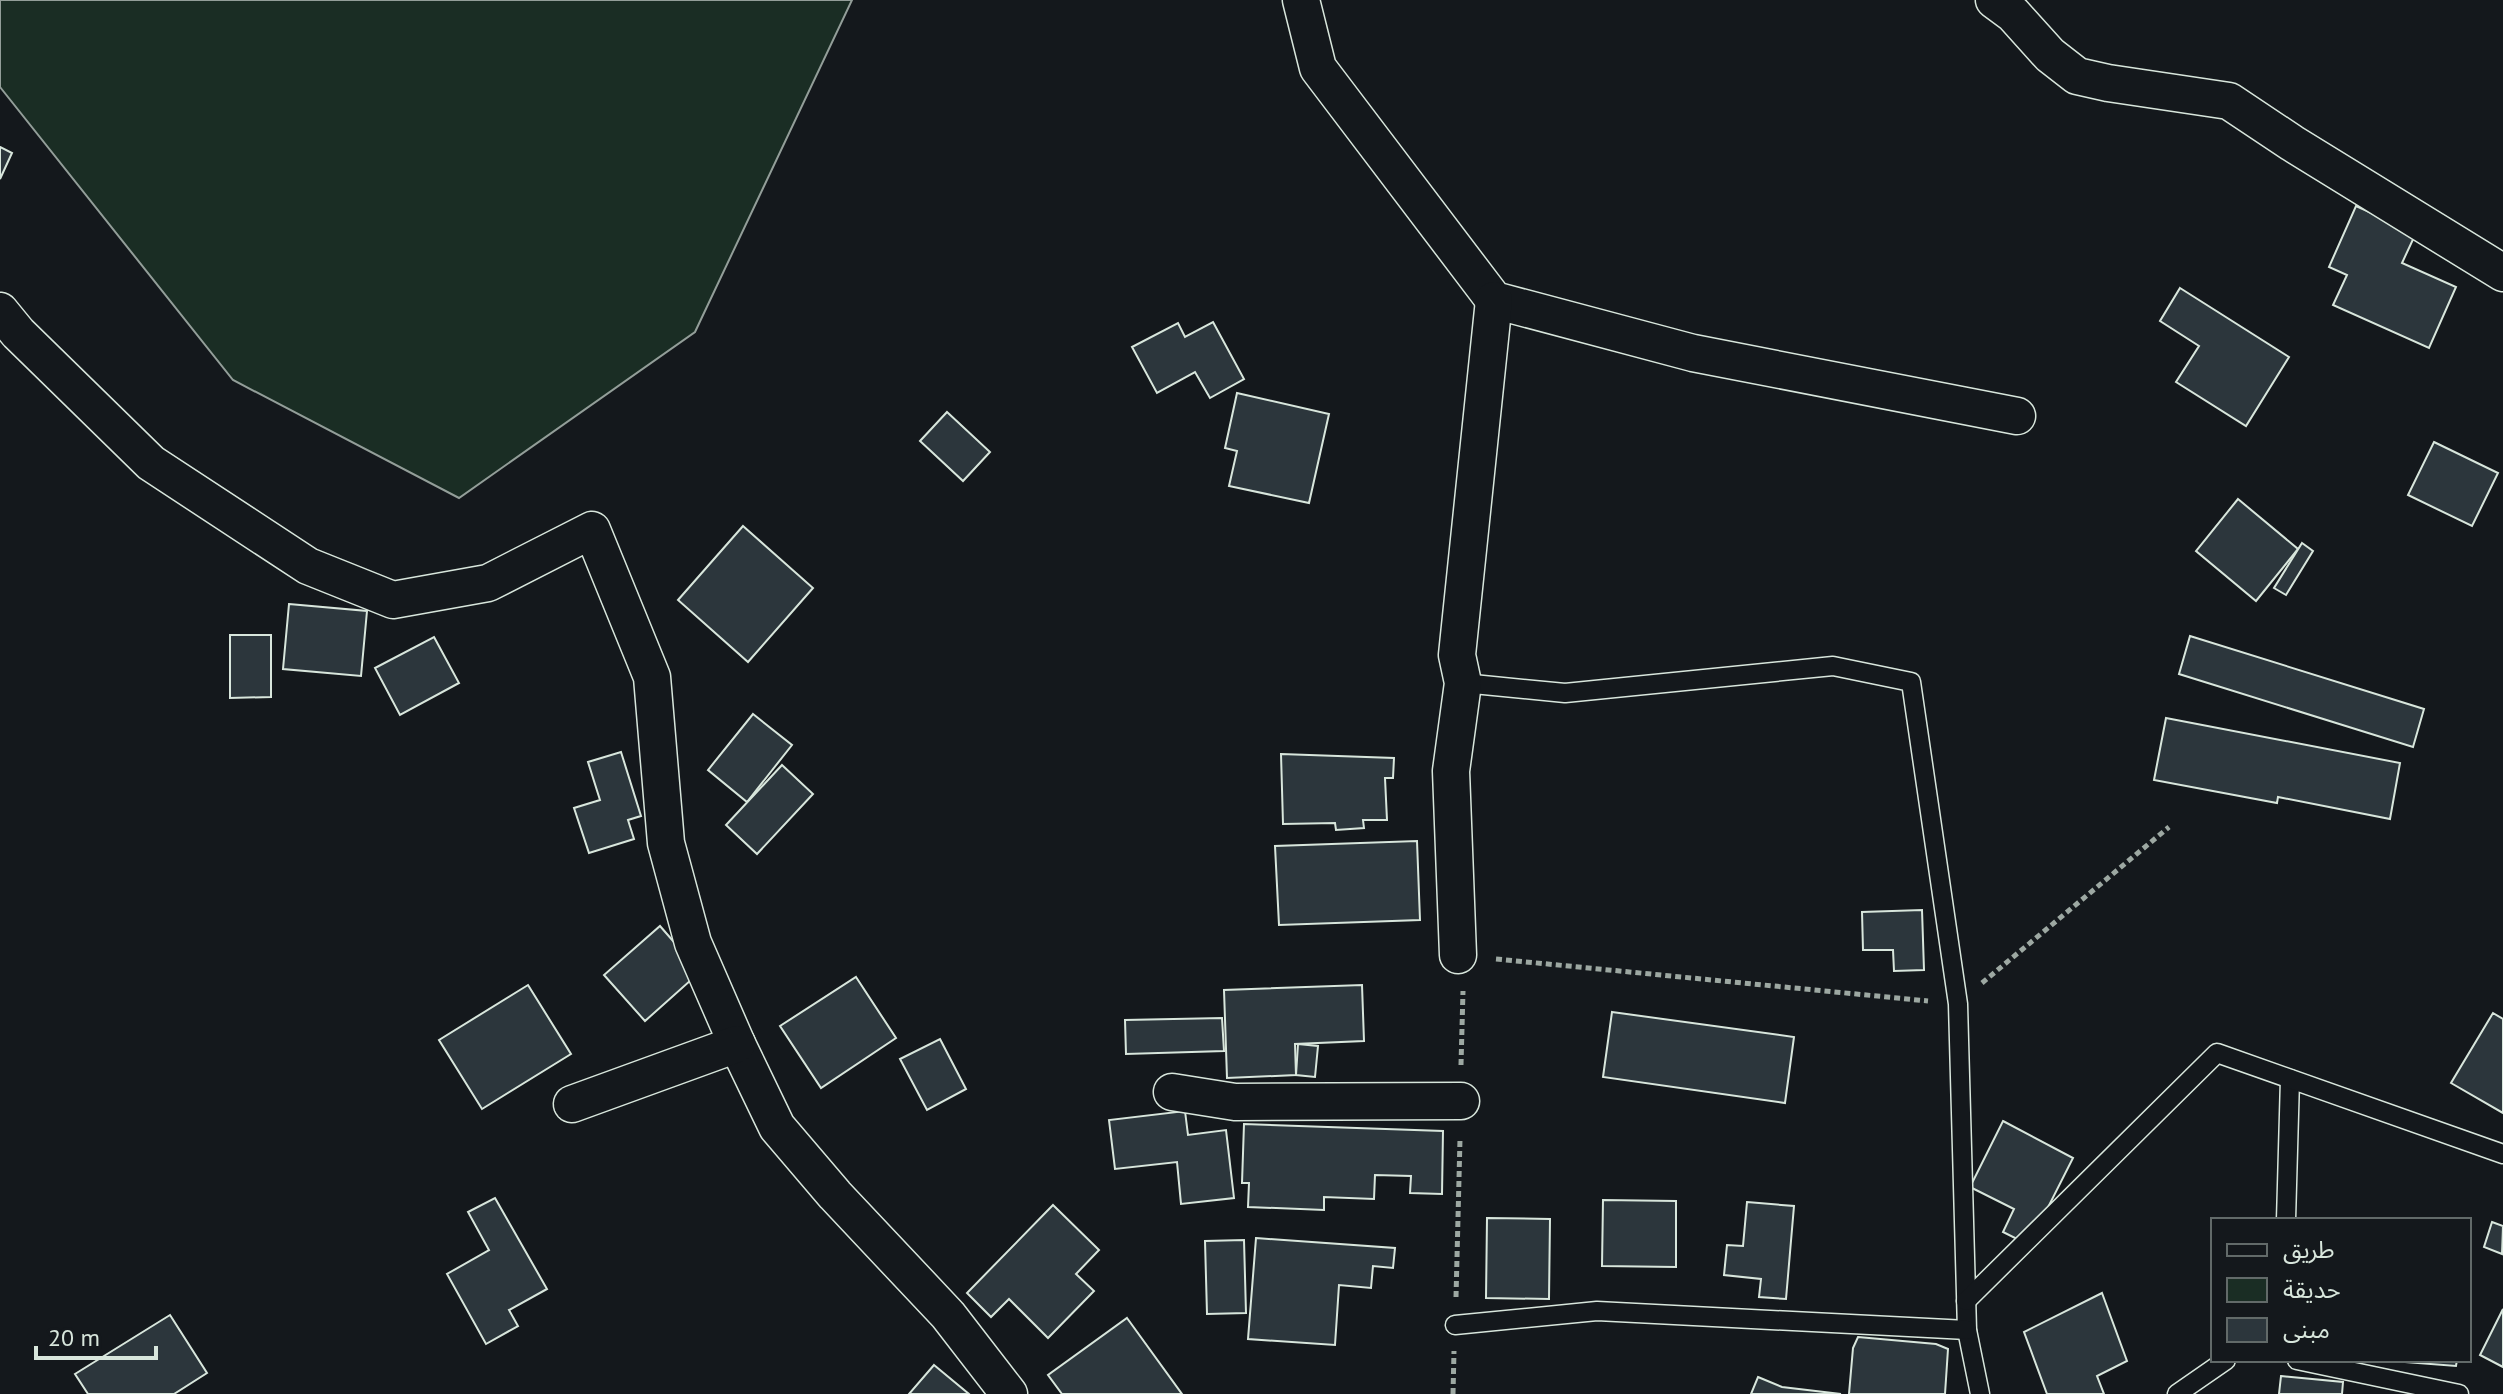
<svg xmlns="http://www.w3.org/2000/svg" width="2503" height="1394" font-family="'PT Sans','Noto Sans Arabic',sans-serif">
	<rect width="100%" height="100%" fill="#14181c"/>
	<polygon fill="#1a2d24" stroke="#939e99" stroke-width="2" points="0,0 852,0 695,332 459,498 233,380 0,87"/>
	<g fill="#2c363c" stroke="#d8e6dc" stroke-width="2">
		<polygon points="0,147 12,153 0,179"/>
		<polygon points="2356,206 2416,233 2402,263 2456,287 2429,348 2333,305 2347,275 2329,267"/>
		<polygon points="2180,288 2289,357 2246,426 2176,382 2199,346 2160,321"/>
		<polygon points="1213,322 1244,379 1210,398 1195,372 1157,393 1132,347 1178,323 1185,337"/>
		<polygon points="1237,393 1329,414 1309,503 1229,486 1237,451 1225,448"/>
		<polygon points="947,412 990,452 963,481 920,441"/>
		<polygon points="2434,442 2498,473 2472,526 2408,495"/>
		<polygon points="2238,499 2298,549 2256,601 2196,551"/>
		<polygon points="743,526 813,588 748,662 678,600"/>
		<polygon points="2302,543 2313,551 2286,595 2274,588"/>
		<polygon points="289,604 367,611 361,676 283,669"/>
		<polygon points="230,635 271,635 271,697 230,698"/>
		<polygon points="2190,636 2424,709 2413,747 2179,674"/>
		<polygon points="434,637 459,683 400,715 375,668"/>
		<polygon points="753,714 792,745 747,802 708,770"/>
		<polygon points="2166,718 2400,763 2390,819 2278,797 2277,803 2154,780"/>
		<polygon points="621,752 641,816 628,820 634,839 589,853 574,808 600,800 588,762"/>
		<polygon points="1281,754 1394,758 1393,778 1385,778 1387,820 1363,820 1364,828 1336,830 1335,823 1283,824"/>
		<polygon points="782,765 813,794 757,854 726,825"/>
		<polygon points="1417,841 1420,920 1279,925 1275,846"/>
		<polygon points="1922,910 1924,970 1894,971 1893,950 1863,950 1862,912"/>
		<polygon points="660,926 700,972 645,1021 604,975"/>
		<polygon points="856,977 896,1038 821,1088 780,1026"/>
		<polygon points="528,985 571,1054 482,1109 439,1040"/>
		<polygon points="1362,985 1364,1041 1295,1044 1296,1075 1227,1078 1224,990"/>
		<polygon points="1612,1012 1794,1037 1785,1103 1603,1077"/>
		<polygon points="2493,1013 2503,1019 2503,1113 2451,1083"/>
		<polygon points="1222,1018 1224,1051 1126,1054 1125,1020"/>
		<polygon points="940,1039 966,1089 927,1110 900,1059"/>
		<polygon points="1298,1044 1318,1046 1315,1077 1296,1075"/>
		<polygon points="1185,1111 1188,1135 1226,1130 1234,1198 1181,1204 1177,1162 1115,1169 1109,1120"/>
		<polygon points="2003,1121 2073,1158 2029,1245 2003,1232 2014,1209 1970,1187"/>
		<polygon points="1244,1124 1443,1131 1442,1194 1410,1193 1411,1176 1375,1175 1374,1199 1324,1197 1324,1210 1248,1207 1249,1183 1242,1183"/>
		<polygon points="495,1198 547,1289 509,1310 518,1326 486,1344 447,1274 489,1250 468,1212"/>
		<polygon points="1603,1200 1676,1201 1676,1267 1602,1266"/>
		<polygon points="1747,1202 1794,1206 1786,1299 1759,1297 1761,1279 1724,1275 1727,1245 1743,1246"/>
		<polygon points="1053,1205 1099,1250 1076,1274 1094,1291 1048,1338 1009,1299 991,1317 967,1293"/>
		<polygon points="1487,1218 1550,1219 1549,1299 1486,1298"/>
		<polygon points="2492,1222 2503,1226 2502,1254 2484,1247"/>
		<polygon points="1256,1238 1395,1248 1393,1268 1373,1266 1371,1288 1339,1285 1335,1345 1248,1339"/>
		<polygon points="1244,1240 1246,1313 1207,1314 1205,1241"/>
		<polygon points="2102,1293 2127,1361 2097,1376 2104,1394 2047,1394 2024,1332"/>
		<polygon points="2503,1309 2503,1367 2480,1355"/>
		<polygon points="170,1315 207,1373 174,1394 88,1394 75,1374"/>
		<polygon points="1127,1318 1182,1394 1062,1394 1048,1375"/>
		<polygon points="1858,1337 1936,1344 1948,1349 1945,1394 1849,1394 1853,1348"/>
		<polygon points="2379,1360 2457,1360 2456,1366"/>
		<polygon points="934,1365 969,1394 909,1394"/>
		<polygon points="2281,1376 2343,1382 2342,1394 2279,1394"/>
		<polygon points="1758,1377 1782,1387 1841,1394 1751,1394"/>
	</g>
	<g fill="none" stroke-linecap="round" stroke-linejoin="round">
		<defs>
			<g id="service">
				<polyline points="1463,683 1565,693 1833,666 1911,682 1958,1004 1967,1330 1980,1394"/>
				<polyline points="2286,1220 2290,1079"/>
				<polyline points="1966,1301 2217,1053 2503,1154"/>
				<polyline points="1455,1325 1597,1311 1967,1330"/>
				<polyline points="2297,1360 2459,1394"/>
				<polyline points="2177,1394 2226,1360"/>
			</g>
			<g id="minor">
				<polyline points="1301,0 1318,68 1494,300 1693,353 2017,416"/>
				<polyline points="1994,0 2013,14 2050,55 2077,76 2108,83 2229,101 2292,143 2503,273"/>
				<polyline points="0,311 18,333 151,463 308,566 393,600 488,583 592,530 652,677 666,843 693,943 737,1044 777,1127 835,1195 948,1315 1009,1394"/>
				<polyline points="1458,955 1451,771 1463,683 1457,655 1494,300"/>
				<polyline points="1172,1092 1235,1102 1461,1101"/>
				<polyline points="572,1104 737,1044"/>
			</g>
		</defs>
		<use href="#service" stroke="#d8e6dc" stroke-width="21"/>
		<use href="#minor" stroke="#d8e6dc" stroke-width="39"/>
		<g stroke="#9da8a2" stroke-width="5" stroke-dasharray="6 4" stroke-linecap="butt">
			<polyline points="1496,959 1928,1001"/>
			<polyline points="1982,983 2169,827"/>
			<polyline points="1461,1065 1463,991"/>
			<polyline points="1456,1297 1460,1139"/>
			<polyline points="1453,1394 1454,1351"/>
		</g>
		<use href="#service" stroke="#14181c" stroke-width="18"/>
		<use href="#minor" stroke="#14181c" stroke-width="36"/>
	</g>
	<rect x="2211" y="1218" width="260" height="144" fill="#14181c" stroke="#626a69" stroke-width="2"/>
	<rect x="2227" y="1244" width="40" height="12" fill="#14181c" stroke="#626a69" stroke-width="2"/>
	<text x="2283" y="1258" font-size="24" fill="#d8e6dc">طريق</text>
	<rect x="2227" y="1278" width="40" height="24" fill="#1a2d24" stroke="#626a69" stroke-width="2"/>
	<text x="2283" y="1298" font-size="24" fill="#d8e6dc">حديقة</text>
	<rect x="2227" y="1318" width="40" height="24" fill="#2c363c" stroke="#626a69" stroke-width="2"/>
	<text x="2283" y="1338" font-size="24" fill="#d8e6dc">مبنى</text>
	<path d="M36 1346v12h120v-12" fill="none" stroke="#d8e6dc" stroke-width="4"/>
	<text x="48" y="1346" font-size="24" fill="#d8e6dc" stroke="#14181c" stroke-width="6" paint-order="stroke">20 m</text>
</svg>
